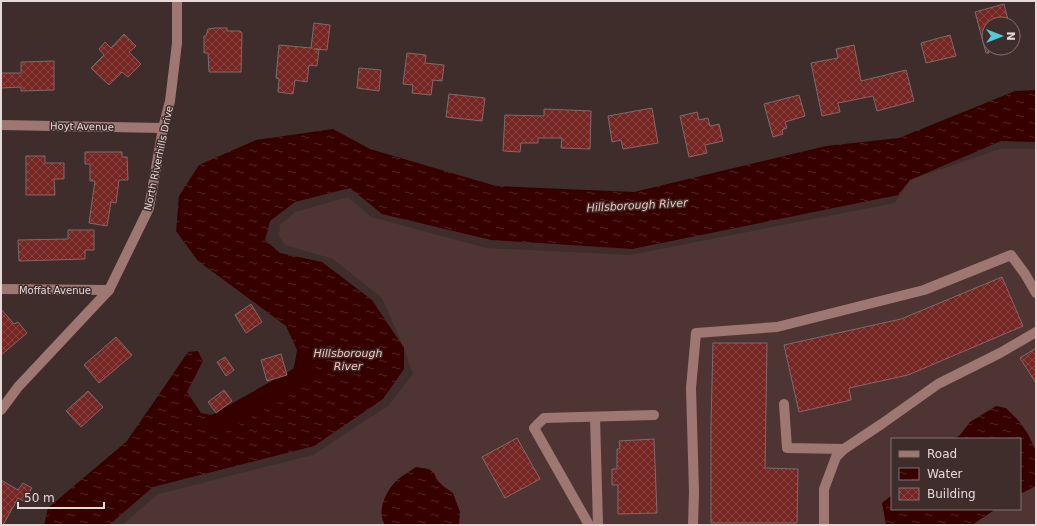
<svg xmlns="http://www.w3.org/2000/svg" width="1037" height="526" font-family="'DejaVu Sans',sans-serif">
	<defs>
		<pattern id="water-ripples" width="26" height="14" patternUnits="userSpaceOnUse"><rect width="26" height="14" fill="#360001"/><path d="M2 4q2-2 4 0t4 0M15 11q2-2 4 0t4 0" fill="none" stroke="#532525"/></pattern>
		<pattern id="building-cross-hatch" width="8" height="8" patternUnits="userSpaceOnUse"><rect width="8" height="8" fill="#752623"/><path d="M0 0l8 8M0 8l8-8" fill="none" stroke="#884542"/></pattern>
	</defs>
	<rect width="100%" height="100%" fill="#3f2d2c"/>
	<path fill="#4e3533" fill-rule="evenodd" d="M1000,149H1036V525H122L158,494L313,455L388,406L413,374L404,348L382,298L333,259L285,245L279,236L280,225L295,212L348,197L371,217L486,248L630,255L895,203L910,180ZM892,439H1020V509H892Z"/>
	<g fill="url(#water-ripples)">
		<polygon points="1036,90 1036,142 1001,141 910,180 898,195 632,249 491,240 382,214 350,188 295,202 270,221 265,240 280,253 322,262 372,300 404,348 404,369 383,399 314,446 153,487 109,525 44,525 48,508 127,441 188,352 198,351 203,361 187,392 201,413 221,417 290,393 297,350 286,326 198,261 176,231 179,196 199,165 256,140 333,129 370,149 496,186 634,192 826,146 899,138 1015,91"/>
		<polygon points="996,406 1006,408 1019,421 1028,434 1036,451 1036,486 1020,494 1020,439 954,439 960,435 970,422"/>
		<path d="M416,467L429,469L434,473L437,480L443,486L453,493L460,512L459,525H385C376,511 386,491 397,480C403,475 410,471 416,467Z"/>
		<polygon points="892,495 892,509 996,509 972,525 886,525 882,503"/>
	</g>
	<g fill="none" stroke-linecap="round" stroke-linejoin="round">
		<polyline stroke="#360001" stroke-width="21" points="217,424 302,376 307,359"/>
	</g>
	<g fill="url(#building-cross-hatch)" stroke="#7f6a68">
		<polygon points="1004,4 1009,24 989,24 989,53 986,53 975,12"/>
		<polygon points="314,23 330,25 327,50 314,49 319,49 317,66 309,65 307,82 295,80 293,94 278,92 279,79 276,78 279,45 311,48"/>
		<polygon points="215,28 227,28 227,31 240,31 242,33 241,72 209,72 208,53 204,53 204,36 206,36 208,29"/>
		<polygon points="124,34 136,46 129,52 141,64 128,77 122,72 109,85 91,68 104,55 99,49 105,42 111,48"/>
		<polygon points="950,35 956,56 926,63 921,43"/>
		<polygon points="854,45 861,81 906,70 914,101 877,111 873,96 838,103 840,112 822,116 811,63 838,58 836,49"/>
		<polygon points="407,53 426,55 425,63 444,65 442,81 433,80 431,95 412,93 413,85 403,84"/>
		<polygon points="54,61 54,90 21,91 21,87 1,88 1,73 21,73 21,62"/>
		<polygon points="359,68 381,70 379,91 357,88"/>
		<polygon points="449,94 485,98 482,121 446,117"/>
		<polygon points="799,95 805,116 785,122 787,128 782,130 783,134 773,137 764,104"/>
		<polygon points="652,108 658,143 623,149 621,140 612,142 608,116"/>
		<polygon points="544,109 591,111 590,149 561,148 562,138 538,138 538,143 521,143 520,152 503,151 505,115 544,116"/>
		<polygon points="697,112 699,120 708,118 710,126 719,124 723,141 705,145 707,153 689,157 680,116"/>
		<polygon points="85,152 122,152 122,157 127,157 128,180 119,180 116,203 111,202 107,226 89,223 95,181 90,181 90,164 85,164"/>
		<polygon points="26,156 45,156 45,163 64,163 64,179 54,179 55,195 26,195"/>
		<polygon points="68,230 94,230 94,250 85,250 85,259 19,261 18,240 68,239"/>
		<polygon points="1002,277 1023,326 908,375 849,388 851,400 799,412 784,345 901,319"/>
		<polygon points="251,304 262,322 246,333 235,315"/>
		<polygon points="1,309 14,324 18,322 27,333 1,355"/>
		<polygon points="116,337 132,355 99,383 84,365"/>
		<polygon points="713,343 767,343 765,468 798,469 797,523 711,523 711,424"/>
		<polygon points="1036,348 1036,383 1020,358"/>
		<polygon points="281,354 287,375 267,381 261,360"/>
		<polygon points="225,357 234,370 226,376 217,362"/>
		<polygon points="224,390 232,401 216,413 208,402"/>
		<polygon points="88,391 103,407 81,427 66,411"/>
		<polygon points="517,438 540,479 505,498 482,457"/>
		<polygon points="654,439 657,513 618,514 618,485 612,485 612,469 617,469 617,449 620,449 619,441"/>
		<polygon points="1,480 18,490 23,483 32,488 24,501 18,498 3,525 1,525"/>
	</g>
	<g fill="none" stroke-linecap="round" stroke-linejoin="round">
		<g stroke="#9e7773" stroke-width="10">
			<polyline points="1,125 163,128"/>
			<polyline points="1,289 109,290"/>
			<polyline points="784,404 787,448 844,449"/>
			<polyline points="1,410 18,387 109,290 149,208 163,128 170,101 177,43 177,1"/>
			<polyline points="595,417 598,525"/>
			<polyline points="589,525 534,428 544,418 654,415"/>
			<polyline points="693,525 694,492 691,388 696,333 777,327 924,290 1011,255 1025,274 1036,293"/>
			<polyline points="824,525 824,489 836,457 844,449 883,423 938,384 1000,353 1036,332"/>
		</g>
	</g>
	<g text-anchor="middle" stroke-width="3" stroke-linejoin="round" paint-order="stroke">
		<g font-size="10" fill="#e5d9d7" stroke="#3f2d2c">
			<text transform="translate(82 126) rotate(1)" y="4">Hoyt Avenue</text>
			<text transform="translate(158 158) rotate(-78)" y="4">North Riverhills Drive</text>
			<text x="55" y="294">Moffat Avenue</text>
		</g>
		<g font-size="11" font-style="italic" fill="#f4c3bd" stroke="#3f2d2c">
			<text transform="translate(637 205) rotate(-3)" y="4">Hillsborough River</text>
			<text x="348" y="357">Hillsborough<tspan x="348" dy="13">River</tspan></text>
		</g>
	</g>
	<rect width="1037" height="526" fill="none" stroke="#e5d9d7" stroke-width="4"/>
	<rect x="891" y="438" width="130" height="72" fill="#3f2d2c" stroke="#817270"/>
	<rect x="899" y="451" width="20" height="6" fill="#9e7773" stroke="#817270"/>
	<text x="927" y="458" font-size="12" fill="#e5d9d7">Road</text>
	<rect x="899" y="468" width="20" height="12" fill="url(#water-ripples)" stroke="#817270"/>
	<text x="927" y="478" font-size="12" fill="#e5d9d7">Water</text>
	<rect x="899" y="488" width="20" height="12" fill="url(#building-cross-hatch)" stroke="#817270"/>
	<text x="927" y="498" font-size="12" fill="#e5d9d7">Building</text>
	<g transform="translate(1001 36) rotate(90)"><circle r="19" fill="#3f2d2c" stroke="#817270"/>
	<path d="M0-3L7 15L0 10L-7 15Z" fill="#52cbd9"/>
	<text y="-6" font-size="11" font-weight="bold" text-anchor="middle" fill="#e5d9d7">N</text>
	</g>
	<path d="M18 502v6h86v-6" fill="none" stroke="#e5d9d7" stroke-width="2"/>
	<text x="24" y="502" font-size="12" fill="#e5d9d7" stroke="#3f2d2c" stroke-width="3" paint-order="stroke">50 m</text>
</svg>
